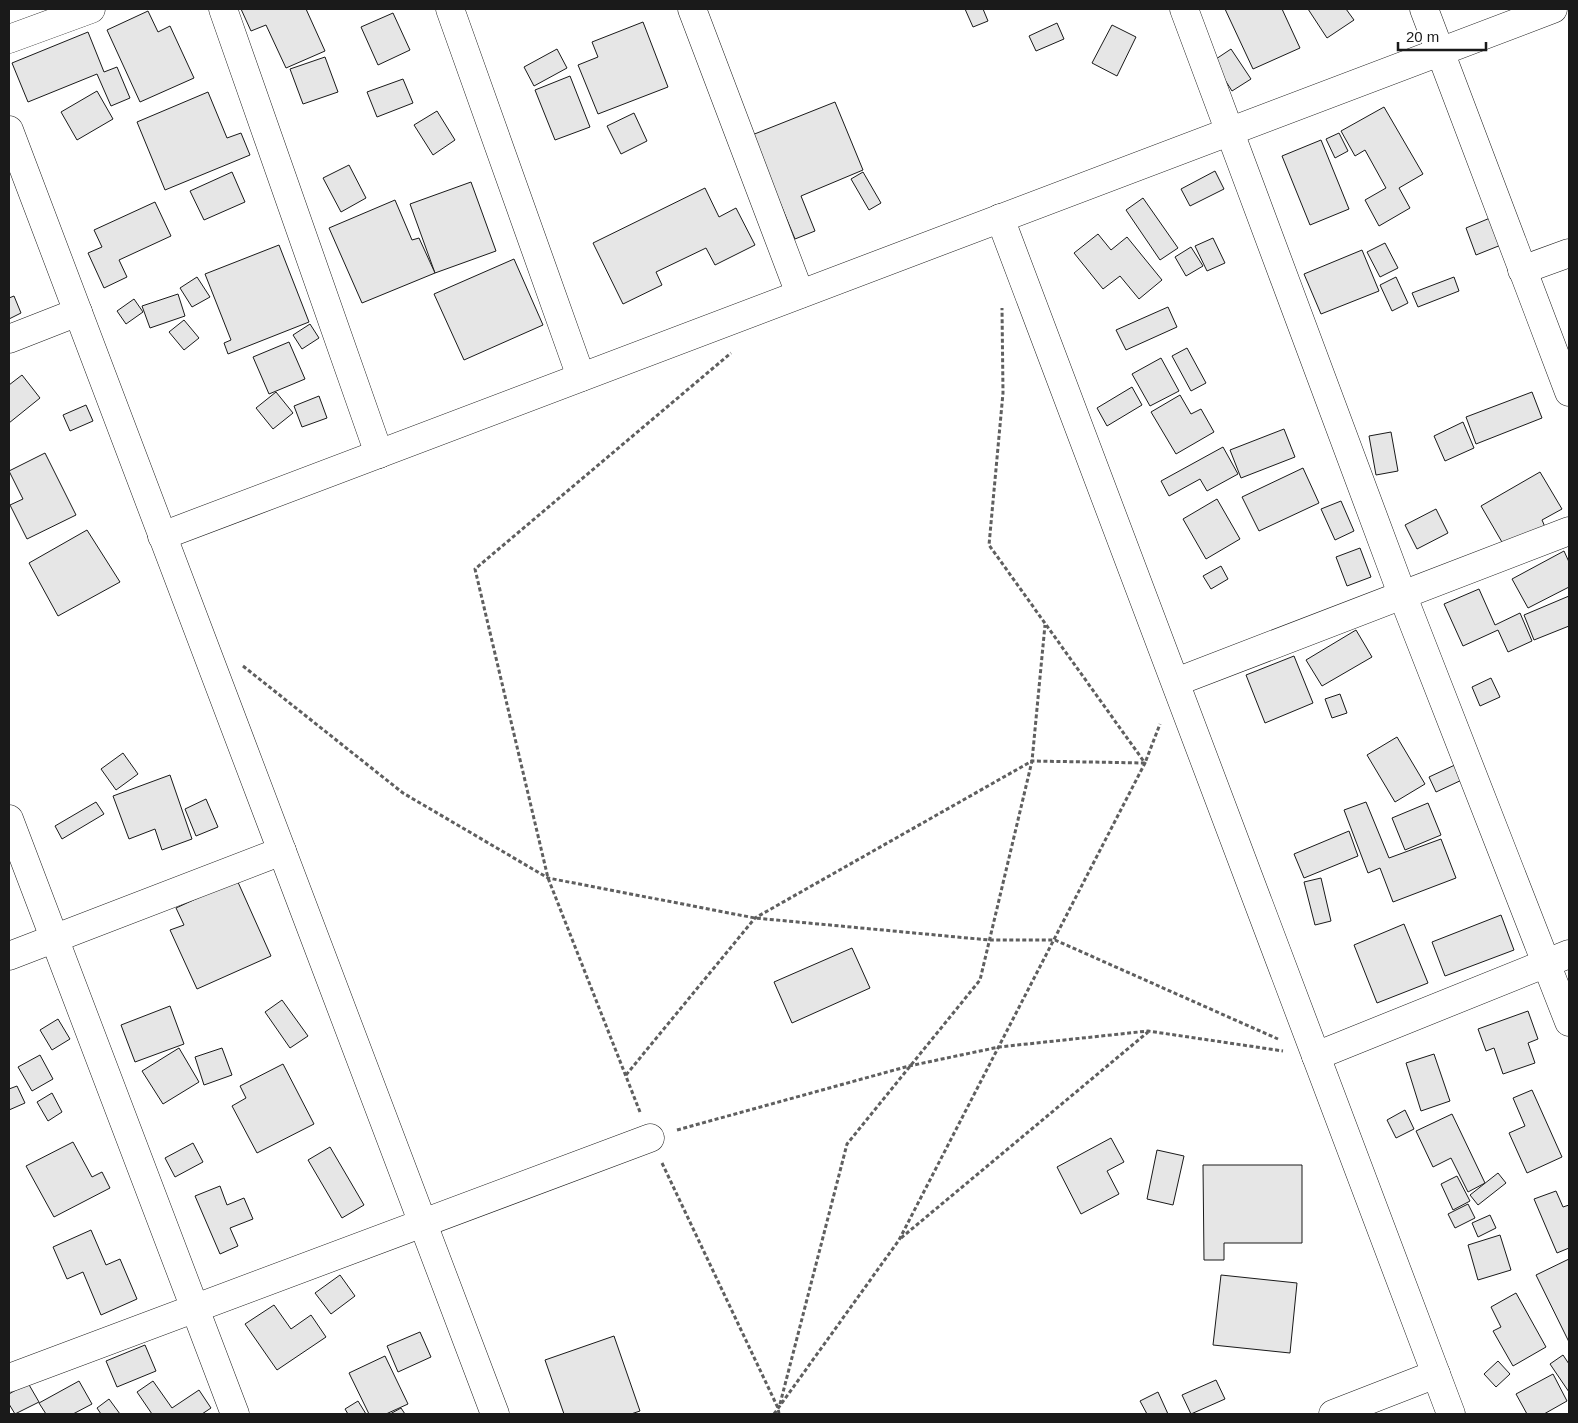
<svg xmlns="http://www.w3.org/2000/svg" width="1578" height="1423" font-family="Helvetica,sans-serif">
	<rect width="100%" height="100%" fill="#fff"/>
	<g fill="#e6e6e6" stroke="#1a1a1a">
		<polygon points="241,9 306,9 325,51 286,68 266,25 251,31"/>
		<polygon points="965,9 983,9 988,21 973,27"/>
		<polygon points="1225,9 1282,9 1300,48 1253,69"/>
		<polygon points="1308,9 1346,9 1354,20 1327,38"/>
		<polygon points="148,11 158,32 170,26 194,78 140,102 107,30"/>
		<polygon points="393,13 410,50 378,65 361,27"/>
		<polygon points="643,22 668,87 598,114 578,65 598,57 592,42"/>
		<polygon points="1057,23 1064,39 1036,51 1029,36"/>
		<polygon points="1112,25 1136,37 1117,76 1092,63"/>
		<polygon points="88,32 104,72 117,67 130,98 111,106 97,74 28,102 12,63"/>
		<polygon points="557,49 567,68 534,86 524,67"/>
		<polygon points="1231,49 1251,79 1232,91 1213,61"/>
		<polygon points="325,57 338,92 303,104 290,69"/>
		<polygon points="570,76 590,127 555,140 535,90"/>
		<polygon points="403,79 413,103 377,117 367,92"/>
		<polygon points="97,91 113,119 77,140 61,112"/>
		<polygon points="208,92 227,138 241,133 250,155 165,190 137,122"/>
		<polygon points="835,102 863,170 801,196 815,231 795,239 752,135"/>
		<polygon points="1384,107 1423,174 1399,188 1410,208 1379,226 1365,200 1386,188 1365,150 1355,156 1341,131"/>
		<polygon points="437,111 455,140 433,155 414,125"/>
		<polygon points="634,113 647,141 621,154 607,126"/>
		<polygon points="1339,133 1348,151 1335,158 1326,139"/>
		<polygon points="1321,140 1349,209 1310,225 1282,156"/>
		<polygon points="349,165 366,198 341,212 323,178"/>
		<polygon points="1215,171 1224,189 1190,206 1181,189"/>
		<polygon points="232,172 245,202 204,220 190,191"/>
		<polygon points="863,172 881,203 869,210 851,179"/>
		<polygon points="471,182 496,251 435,273 410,204"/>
		<polygon points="705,188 719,217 736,208 755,245 715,265 706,248 656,272 662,285 623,304 593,243"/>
		<polygon points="1143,198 1178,248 1160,260 1126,210"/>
		<polygon points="395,200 412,240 419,238 435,273 362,303 329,228"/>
		<polygon points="155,202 171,236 119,260 127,277 104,288 88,253 102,247 94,230"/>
		<polygon points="1490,218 1501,245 1476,255 1466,228"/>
		<polygon points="1098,234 1111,250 1127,237 1162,280 1139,299 1120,276 1103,289 1074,253"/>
		<polygon points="1213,238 1225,263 1207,271 1195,246"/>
		<polygon points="1385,243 1398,268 1380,277 1367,252"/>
		<polygon points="279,245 309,322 228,354 224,343 231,340 205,274"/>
		<polygon points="1191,247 1203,266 1186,276 1175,257"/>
		<polygon points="1362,250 1379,291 1321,314 1304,274"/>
		<polygon points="514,259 543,325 464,360 434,294"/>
		<polygon points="197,277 210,297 192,307 180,288"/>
		<polygon points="1396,277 1408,303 1392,311 1380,285"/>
		<polygon points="1454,277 1459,291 1418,307 1412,293"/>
		<polygon points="178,294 185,316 150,328 142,306"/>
		<polygon points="14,296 21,313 9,319 9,298"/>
		<polygon points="134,299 143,312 126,324 117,311"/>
		<polygon points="1168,307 1177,327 1126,350 1116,330"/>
		<polygon points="184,320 199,338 184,350 169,332"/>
		<polygon points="310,324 319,338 302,349 293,335"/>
		<polygon points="289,342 305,379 269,394 253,357"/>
		<polygon points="1187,348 1206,383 1191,391 1172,356"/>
		<polygon points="1161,358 1179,391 1150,406 1132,374"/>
		<polygon points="22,375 40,398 9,423 9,385"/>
		<polygon points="1132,387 1142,405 1107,426 1097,408"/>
		<polygon points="276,392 293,413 273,429 256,408"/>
		<polygon points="1532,392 1542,418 1476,444 1466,417"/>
		<polygon points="1180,395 1191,414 1201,409 1214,432 1176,454 1151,412"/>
		<polygon points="319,396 327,418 302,427 294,406"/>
		<polygon points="86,405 93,421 70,431 63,415"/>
		<polygon points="1463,422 1474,448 1445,461 1434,436"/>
		<polygon points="1284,429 1295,457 1241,478 1230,450"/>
		<polygon points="1391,432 1398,471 1376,475 1369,436"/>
		<polygon points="1223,447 1238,474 1207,491 1200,479 1169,496 1161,481"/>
		<polygon points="45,453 76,515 27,539 10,505 23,499 9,471"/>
		<polygon points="1303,468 1319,503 1259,531 1242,497"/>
		<polygon points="1540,472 1562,509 1542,520 1545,527 1506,549 1481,506"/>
		<polygon points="1217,499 1240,539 1206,559 1183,519"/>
		<polygon points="1341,501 1354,531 1335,540 1321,509"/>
		<polygon points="1436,509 1448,533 1417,549 1405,525"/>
		<polygon points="87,530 120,582 58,616 29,563"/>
		<polygon points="1360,548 1371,577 1347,586 1336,557"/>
		<polygon points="1564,551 1569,562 1569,587 1528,608 1512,579"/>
		<polygon points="1221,566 1228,579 1211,589 1203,576"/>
		<polygon points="1479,589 1495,625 1520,613 1532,641 1508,652 1498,630 1463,646 1444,604"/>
		<polygon points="1569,596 1569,626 1534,640 1524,615"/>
		<polygon points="1356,630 1372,657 1322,686 1306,660"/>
		<polygon points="1294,656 1313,703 1265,723 1246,675"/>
		<polygon points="1491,678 1500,697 1480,706 1472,687"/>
		<polygon points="1340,694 1347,713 1332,718 1325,699"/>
		<polygon points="1397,737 1425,784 1395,802 1367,755"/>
		<polygon points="123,753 138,774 116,790 101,769"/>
		<polygon points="1457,764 1464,779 1436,792 1429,777"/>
		<polygon points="170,775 192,839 162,850 155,829 129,839 113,796"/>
		<polygon points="206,799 218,827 196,836 185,809"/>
		<polygon points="96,802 104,814 62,839 55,826"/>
		<polygon points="1366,802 1389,858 1441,839 1456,878 1393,902 1380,868 1368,873 1344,810"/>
		<polygon points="1428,803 1441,835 1405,850 1392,818"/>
		<polygon points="1349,831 1358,856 1304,878 1294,854"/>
		<polygon points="1321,878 1331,921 1315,925 1304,882"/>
		<polygon points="237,880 271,956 197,989 170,930 184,925 176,908"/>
		<polygon points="1501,915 1514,950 1445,976 1432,942"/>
		<polygon points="1404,924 1428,983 1377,1003 1354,945"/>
		<polygon points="852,948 870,988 792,1023 774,982"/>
		<polygon points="282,1000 308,1036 290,1048 265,1012"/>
		<polygon points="170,1006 184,1044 135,1062 121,1025"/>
		<polygon points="1528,1011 1538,1039 1528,1043 1535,1063 1503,1074 1494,1048 1486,1051 1478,1029"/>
		<polygon points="58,1019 70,1039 52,1050 40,1030"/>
		<polygon points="179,1048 199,1082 163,1104 142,1071"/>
		<polygon points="222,1048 232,1075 204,1085 195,1057"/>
		<polygon points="1434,1054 1450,1101 1421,1111 1406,1063"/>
		<polygon points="40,1055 53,1079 32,1091 18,1067"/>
		<polygon points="283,1064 314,1124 257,1153 232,1106 246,1098 240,1086"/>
		<polygon points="17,1086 25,1103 9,1110 9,1089"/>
		<polygon points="1532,1090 1562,1157 1527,1173 1509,1133 1525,1126 1513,1098"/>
		<polygon points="52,1093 62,1112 48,1121 37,1102"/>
		<polygon points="1405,1110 1414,1129 1396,1138 1387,1120"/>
		<polygon points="1452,1114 1485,1183 1468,1192 1451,1158 1433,1167 1416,1131"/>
		<polygon points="1111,1138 1124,1162 1107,1171 1119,1194 1081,1214 1057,1167"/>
		<polygon points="73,1142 92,1177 102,1172 110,1188 54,1217 26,1166"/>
		<polygon points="193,1143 203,1162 175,1177 165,1158"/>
		<polygon points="330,1147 364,1205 342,1218 308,1160"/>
		<polygon points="1157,1150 1184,1156 1173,1205 1147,1199"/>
		<polygon points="1203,1165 1302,1165 1302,1243 1224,1243 1224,1260 1204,1260"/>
		<polygon points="1498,1173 1506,1183 1478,1205 1470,1195"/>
		<polygon points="1457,1176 1470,1201 1453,1210 1441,1184"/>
		<polygon points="220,1186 227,1205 244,1198 253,1219 230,1228 238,1246 220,1254 195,1196"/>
		<polygon points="1556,1191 1563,1207 1569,1205 1569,1248 1557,1253 1534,1199"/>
		<polygon points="1468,1204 1475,1218 1455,1228 1448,1214"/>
		<polygon points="1490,1215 1496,1228 1478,1237 1472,1223"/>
		<polygon points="91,1230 106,1265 120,1259 137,1299 101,1315 83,1272 67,1279 53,1247"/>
		<polygon points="1500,1235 1511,1270 1478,1280 1468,1245"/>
		<polygon points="1569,1259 1569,1342 1536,1275"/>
		<polygon points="340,1275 355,1296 331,1314 315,1293"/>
		<polygon points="1221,1275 1297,1283 1290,1353 1213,1345"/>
		<polygon points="1516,1293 1546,1347 1513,1366 1493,1331 1501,1327 1491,1307"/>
		<polygon points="274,1305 291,1329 311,1315 326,1337 277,1370 245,1324"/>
		<polygon points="420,1332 431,1357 398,1372 387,1346"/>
		<polygon points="614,1336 640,1411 631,1414 564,1414 545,1360"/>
		<polygon points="145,1345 156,1371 117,1387 106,1361"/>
		<polygon points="1563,1355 1569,1364 1569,1392 1550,1364"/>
		<polygon points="385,1356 408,1404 386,1414 369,1414 349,1373"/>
		<polygon points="1498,1361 1510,1374 1496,1387 1484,1374"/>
		<polygon points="1553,1374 1567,1401 1544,1414 1527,1414 1516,1394"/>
		<polygon points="1216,1380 1225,1399 1191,1414 1182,1395"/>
		<polygon points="79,1381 92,1404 73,1414 46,1414 39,1403"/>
		<polygon points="153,1381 172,1408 199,1390 211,1408 202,1414 152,1414 137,1392"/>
		<polygon points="28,1383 39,1402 15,1414 9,1404 9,1394"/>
		<polygon points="1158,1392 1168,1414 1147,1414 1140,1401"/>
		<polygon points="109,1399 120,1414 101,1414 97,1408"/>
		<polygon points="358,1401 366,1414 348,1414 345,1409"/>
		<polygon points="401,1408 405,1414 390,1414"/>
	</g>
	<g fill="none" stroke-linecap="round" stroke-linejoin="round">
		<defs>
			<g id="minor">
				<polyline points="223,9 379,454"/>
				<polyline points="450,9 581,377"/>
				<polyline points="692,9 800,294"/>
				<polyline points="1184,9 1402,594 1569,1022"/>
				<polyline points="1424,9 1569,392"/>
				<polyline points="9,39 91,9"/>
				<polyline points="9,130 495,1414"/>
				<polyline points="1000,218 1451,1414"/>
				<polyline points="1522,270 1569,253"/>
				<polyline points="9,339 78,312"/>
				<polyline points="162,536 1553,9"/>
				<polyline points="1176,682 1569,531"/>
				<polyline points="9,819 235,1414"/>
				<polyline points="9,956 282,851"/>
				<polyline points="1316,1056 1569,954"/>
				<polyline points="9,1378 650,1138"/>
				<polyline points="1333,1414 1436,1374"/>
			</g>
		</defs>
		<use href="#minor" stroke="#1a1a1a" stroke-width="29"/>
		<g stroke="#5f5f5f" stroke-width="3" stroke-dasharray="4 2.5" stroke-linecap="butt">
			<polyline points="243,666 403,793 548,878 755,918 989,940 1055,940 1278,1039"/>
			<polyline points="626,1075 755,918 1032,761 1145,763 1160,724"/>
			<polyline points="640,1112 548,878 475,569 731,353"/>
			<polyline points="677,1130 909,1066 999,1047 1148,1031 1283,1051"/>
			<polyline points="662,1163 778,1408 779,1414"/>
			<polyline points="901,1238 1148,1032"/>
			<polyline points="780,1404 847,1144 980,980 1032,761 1045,625"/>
			<polyline points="774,1414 899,1240 1145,763 989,545 1003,393 1002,308"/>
		</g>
		<use href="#minor" stroke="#fff" stroke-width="28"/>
	</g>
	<rect width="1578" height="1423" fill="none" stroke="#1a1a1a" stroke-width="20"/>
	<path d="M1398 42v8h88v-8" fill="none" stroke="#1a1a1a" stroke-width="2.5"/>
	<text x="1406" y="42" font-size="15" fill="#1a1a1a" stroke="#ffffff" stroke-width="4" paint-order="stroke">20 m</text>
</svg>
